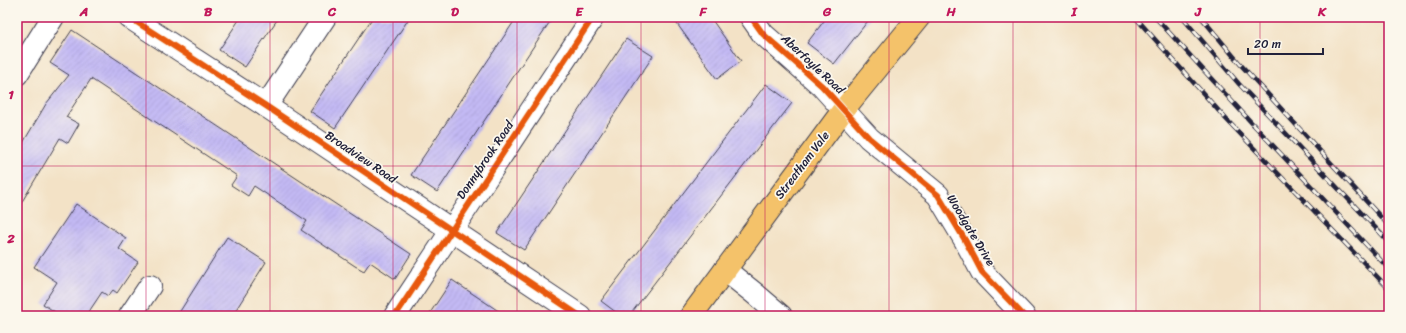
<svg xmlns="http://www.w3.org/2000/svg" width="1406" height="333" font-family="Sriracha,sans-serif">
	<defs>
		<pattern id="building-hatch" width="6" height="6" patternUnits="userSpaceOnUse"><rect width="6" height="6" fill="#c3b9f4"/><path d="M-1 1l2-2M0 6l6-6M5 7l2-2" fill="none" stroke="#a79fd2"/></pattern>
	</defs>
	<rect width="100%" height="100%" fill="#fbf7ec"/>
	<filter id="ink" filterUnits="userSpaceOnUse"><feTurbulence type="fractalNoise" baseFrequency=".025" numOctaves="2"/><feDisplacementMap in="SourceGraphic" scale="8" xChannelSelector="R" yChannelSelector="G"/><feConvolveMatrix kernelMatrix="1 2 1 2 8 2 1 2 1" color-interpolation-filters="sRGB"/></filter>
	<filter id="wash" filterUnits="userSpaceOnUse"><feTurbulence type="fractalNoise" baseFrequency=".012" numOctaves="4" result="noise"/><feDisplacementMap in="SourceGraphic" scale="16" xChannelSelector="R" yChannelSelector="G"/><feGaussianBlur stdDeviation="0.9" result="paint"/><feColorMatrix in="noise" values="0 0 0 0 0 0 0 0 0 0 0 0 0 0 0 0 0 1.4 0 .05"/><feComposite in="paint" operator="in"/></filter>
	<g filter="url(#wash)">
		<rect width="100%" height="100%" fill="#f3e2c6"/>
		<g id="blocks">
			<g fill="url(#building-hatch)">
				<polygon points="241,17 279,17 245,67 219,50"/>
				<polygon points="373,17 410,17 335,128 310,111"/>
				<polygon points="517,17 553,17 437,192 411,175"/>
				<polygon points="672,17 710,17 741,61 717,79"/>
				<polygon points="827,17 871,17 834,64 807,43"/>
				<polygon points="72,30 411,254 395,279 370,262 364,271 355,266 301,230 307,221 254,186 248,196 231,185 237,176 91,79 66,117 79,124 68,143 60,138 17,210 17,153 46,104 69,75 50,63"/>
				<polygon points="626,39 653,56 524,250 497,233"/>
				<polygon points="766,84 792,103 629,316 621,316 601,301"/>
				<polygon points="76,204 126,238 119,249 138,262 117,293 113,290 108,296 102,292 86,316 61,316 43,304 57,282 34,267"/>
				<polygon points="227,237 266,262 232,316 177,316"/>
				<polygon points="452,280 506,316 428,316"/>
			</g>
		</g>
	</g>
	<g filter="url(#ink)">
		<use href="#blocks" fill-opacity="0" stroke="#413f50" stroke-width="1"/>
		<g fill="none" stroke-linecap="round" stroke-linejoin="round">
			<defs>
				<g id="minor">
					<polyline points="129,17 266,106 580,316"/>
					<polyline points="751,17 763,34 822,86 869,138 938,195 965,240 982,272 1024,316"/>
					<polyline points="17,74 53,17"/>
					<polyline points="266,106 325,17"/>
					<polyline points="725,270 754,293 781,316"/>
					<polyline points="130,316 150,286"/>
					<polyline points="395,316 593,17"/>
				</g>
				<polyline id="major" points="691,316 844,109 919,17"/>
			</defs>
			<use href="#minor" stroke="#413f50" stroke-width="24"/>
			<use href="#major" stroke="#413f50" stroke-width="24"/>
			<use href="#minor" stroke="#fff" stroke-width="22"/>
			<use href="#major" stroke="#f4c26a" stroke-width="22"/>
			<defs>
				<g id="rail">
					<polyline points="1135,17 1226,119 1389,289"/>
					<polyline points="1155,17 1250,121 1389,269"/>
					<polyline points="1182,17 1239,84 1389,242"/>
					<polyline points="1201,17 1241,65 1389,226"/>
				</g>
			</defs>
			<use href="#rail" stroke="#22223b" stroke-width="4.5"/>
			<use href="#rail" stroke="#fbf7ec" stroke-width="3" stroke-dasharray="9" stroke-linecap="butt"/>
			<defs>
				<g id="cycleway">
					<polyline points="129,17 266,106 580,316"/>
					<polyline points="751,17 763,34 822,86 869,138 938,195 965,240 982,272 1024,316"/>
					<polyline points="395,316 593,17"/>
				</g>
			</defs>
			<use href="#cycleway" stroke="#fbf7ec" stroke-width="8"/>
			<use href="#cycleway" stroke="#e8590c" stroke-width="6"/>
		</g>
	</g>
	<path fill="none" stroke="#c2185b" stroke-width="1" stroke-opacity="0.55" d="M146,17V316M270,17V316M393,17V316M517,17V316M641,17V316M765,17V316M889,17V316M1013,17V316M1136,17V316M1260,17V316M17,166H1389"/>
	<g text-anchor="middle" stroke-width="3.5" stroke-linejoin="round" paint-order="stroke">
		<g font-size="12" fill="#22223b" stroke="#fbf7ec">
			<text transform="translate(813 64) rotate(43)" y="4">Aberfoyle Road</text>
			<text transform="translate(361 157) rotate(34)" y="4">Broadview Road</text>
			<text transform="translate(485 160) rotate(-56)" y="4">Donnybrook Road</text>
			<text transform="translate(802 165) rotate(-53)" y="4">Streatham Vale</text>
			<text transform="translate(971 230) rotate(59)" y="4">Woodgate Drive</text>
		</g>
	</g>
	<rect width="1406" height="333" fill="none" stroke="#fbf7ec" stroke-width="44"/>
	<path d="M1248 48v6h75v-6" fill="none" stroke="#22223b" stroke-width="2"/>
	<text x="1254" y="48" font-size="12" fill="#22223b" stroke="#fbf7ec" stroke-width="3" paint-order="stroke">20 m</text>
	<rect x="22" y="22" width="1362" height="289" fill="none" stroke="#c2185b" stroke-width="1.5"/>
	<g font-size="13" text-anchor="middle" font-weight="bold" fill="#c2185b">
		<text x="84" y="16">A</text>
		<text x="208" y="16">B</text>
		<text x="332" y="16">C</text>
		<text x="455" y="16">D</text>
		<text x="579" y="16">E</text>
		<text x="703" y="16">F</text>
		<text x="827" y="16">G</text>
		<text x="951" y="16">H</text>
		<text x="1074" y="16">I</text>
		<text x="1198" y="16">J</text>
		<text x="1322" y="16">K</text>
		<text x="11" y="99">1</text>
		<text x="11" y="243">2</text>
	</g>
</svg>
